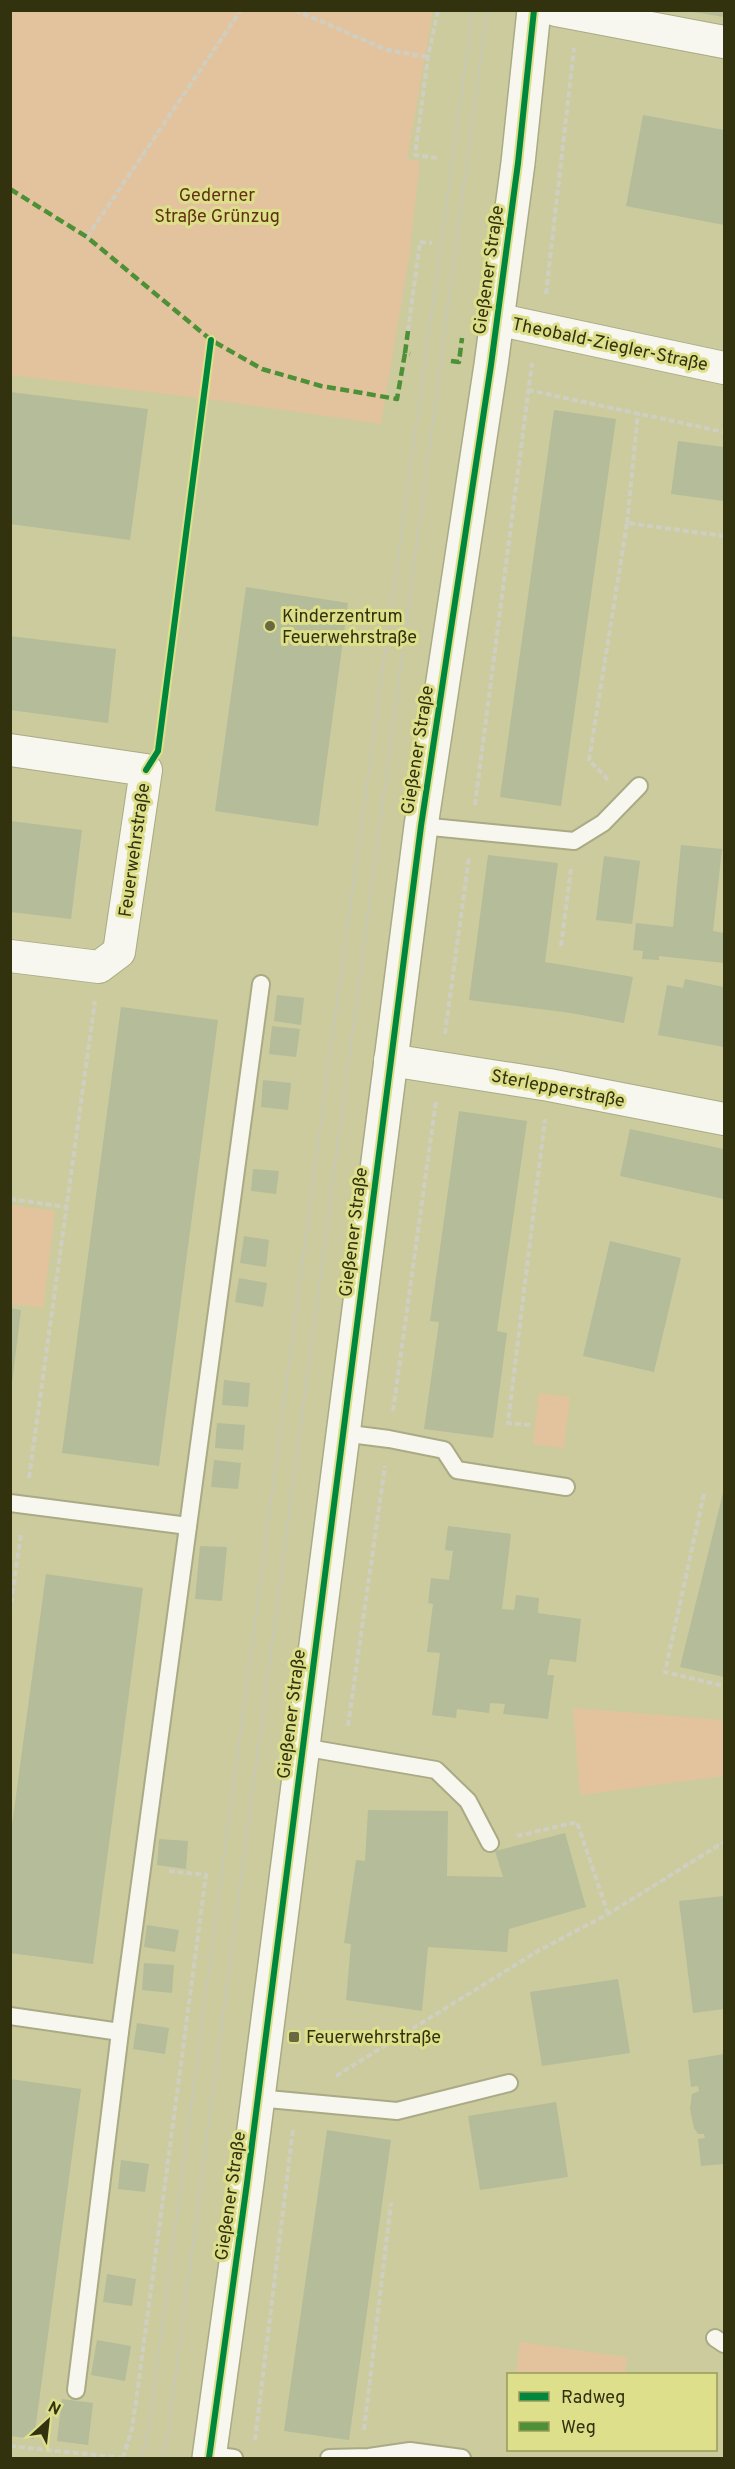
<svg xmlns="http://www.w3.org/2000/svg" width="735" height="2469" font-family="Overpass,sans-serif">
	<rect width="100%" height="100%" fill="#cbcb9e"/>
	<g fill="#e3c39e">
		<polygon points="11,10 433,11 407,159 420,161 409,258 381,424 215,400 11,375"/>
		<polygon points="11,1205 55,1211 43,1308 11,1304"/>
		<polygon points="539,1393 570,1397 564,1448 533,1444"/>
		<polygon points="573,1708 724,1720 724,1776 580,1795"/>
		<polygon points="520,2342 627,2357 625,2374 516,2374"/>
	</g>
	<g fill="#b5bc99">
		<polygon points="693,10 724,10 724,17 693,12"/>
		<polygon points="643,115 724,130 724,225 626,206"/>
		<polygon points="10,392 148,409 130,540 10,524"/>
		<polygon points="554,410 616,419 561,806 500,797"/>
		<polygon points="678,441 724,447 724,501 671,494"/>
		<polygon points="246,587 348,603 318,826 215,811"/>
		<polygon points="10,636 116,649 108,723 10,710"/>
		<polygon points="10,821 82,830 71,919 10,912"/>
		<polygon points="681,845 722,849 713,931 724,933 724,963 659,956 659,960 642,959 643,951 633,950 636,923 673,927"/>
		<polygon points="488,855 558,863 545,962 633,977 624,1023 571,1013 469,1000"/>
		<polygon points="604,856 640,861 632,924 596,920"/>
		<polygon points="685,979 724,987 724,1047 658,1035 667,985 683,988"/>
		<polygon points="277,995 304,998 301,1025 274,1021"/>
		<polygon points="121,1007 218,1020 159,1466 62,1453"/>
		<polygon points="272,1026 300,1029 296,1057 269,1054"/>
		<polygon points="263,1080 291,1083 288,1110 261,1107"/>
		<polygon points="459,1111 527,1121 497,1331 507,1333 493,1438 424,1429 439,1322 430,1321"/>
		<polygon points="630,1129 724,1149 724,1199 620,1176"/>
		<polygon points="253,1169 279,1171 276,1194 251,1191"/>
		<polygon points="244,1236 269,1240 266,1267 240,1263"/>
		<polygon points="610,1241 681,1258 654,1372 583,1356"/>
		<polygon points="239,1278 267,1283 263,1307 235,1302"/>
		<polygon points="10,1308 21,1310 12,1383 10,1382"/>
		<polygon points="224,1380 250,1383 248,1407 222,1405"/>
		<polygon points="217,1423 245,1425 243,1450 215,1448"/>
		<polygon points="214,1460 241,1463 238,1489 211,1487"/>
		<polygon points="724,1489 724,1677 680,1667"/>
		<polygon points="448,1526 511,1534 502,1609 514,1610 516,1595 539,1598 538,1613 581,1619 576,1662 550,1659 547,1675 554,1675 548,1719 503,1714 505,1704 490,1703 489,1713 457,1709 456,1718 432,1715 440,1653 427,1652 433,1604 428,1603 431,1578 449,1580 453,1551 445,1550"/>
		<polygon points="200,1546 227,1547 222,1601 195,1599"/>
		<polygon points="46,1574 143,1588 93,1964 10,1953 10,1840"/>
		<polygon points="368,1810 448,1811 447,1876 503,1877 495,1851 565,1833 586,1907 509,1929 507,1952 428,1947 422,2011 346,2000 351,1944 344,1943 356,1860 365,1861"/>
		<polygon points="159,1839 188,1841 186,1869 157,1865"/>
		<polygon points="724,1896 724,2009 693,2013 679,1901"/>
		<polygon points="147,1925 179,1930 175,1952 144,1947"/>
		<polygon points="144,1963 174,1965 172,1993 142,1990"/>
		<polygon points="618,1979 630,2053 542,2066 530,1992"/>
		<polygon points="137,2023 169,2028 165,2054 133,2049"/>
		<polygon points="724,2054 724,2164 701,2166 698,2139 705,2138 704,2134 698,2134 694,2128 690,2109 692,2094 699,2091 698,2086 691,2087 688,2060"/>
		<polygon points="10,2079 81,2089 34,2439 10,2436"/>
		<polygon points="556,2102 568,2177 480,2190 468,2116"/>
		<polygon points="327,2130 391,2140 349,2440 284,2431"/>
		<polygon points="121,2160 149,2164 145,2192 118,2189"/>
		<polygon points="107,2274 136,2279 132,2306 103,2302"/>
		<polygon points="97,2340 131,2346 125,2381 91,2375"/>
		<polygon points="62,2399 93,2403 88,2445 57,2441"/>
	</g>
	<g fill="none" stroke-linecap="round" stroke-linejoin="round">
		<defs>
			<g id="lane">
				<polyline points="421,826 574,841 603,823 639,786"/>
				<polyline points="342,1433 389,1439 444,1450 457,1470 566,1487"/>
				<polyline points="10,1503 188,1526"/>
				<polyline points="302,1747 436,1770 468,1801 490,1843"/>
				<polyline points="10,2016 120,2032"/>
				<polyline points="257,2098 397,2111 509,2083"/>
				<polyline points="715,2338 724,2344"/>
				<polyline points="76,2390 120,2032 261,984"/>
				<polyline points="210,2455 234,2458"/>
				<polyline points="329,2458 369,2457 410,2451 462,2458"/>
			</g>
			<g id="street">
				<polyline points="556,10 724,42"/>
				<polyline points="496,319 724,368"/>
				<polyline points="10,750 146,770 119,952 99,967 10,956"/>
				<polyline points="390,1060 549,1085 724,1119"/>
			</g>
			<polyline id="secondary" points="209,2458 247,2183 421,826 491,365 518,163 534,10"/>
		</defs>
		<use href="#lane" stroke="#aaaa85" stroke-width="20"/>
		<use href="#street" stroke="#aaaa85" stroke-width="34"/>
		<use href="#secondary" stroke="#aaaa85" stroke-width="36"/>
		<g stroke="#cfcfc1" stroke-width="4" stroke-dasharray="6 3" stroke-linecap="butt">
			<polyline points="295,10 387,50 428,57"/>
			<polyline points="437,158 415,155 428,57 438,10"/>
			<polyline points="87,237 241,10"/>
			<polyline points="546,294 574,48"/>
			<polyline points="408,331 420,242 432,243"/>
			<polyline points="528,390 724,432"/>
			<polyline points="627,523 638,413"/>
			<polyline points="608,780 589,760 627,523 724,536"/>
			<polyline points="475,805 532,363"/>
			<polyline points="561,946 571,869"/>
			<polyline points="445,1034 469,857"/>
			<polyline points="10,1199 66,1207"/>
			<polyline points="393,1411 436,1101"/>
			<polyline points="530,1425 508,1423 545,1119"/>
			<polyline points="29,1478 95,1001"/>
			<polyline points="704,1494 665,1672 724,1686"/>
			<polyline points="10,1612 21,1533"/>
			<polyline points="348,1726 385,1466"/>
			<polyline points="517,1836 577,1822 608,1914"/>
			<polyline points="336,2076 538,1951 608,1914 724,1842"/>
			<polyline points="364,2430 391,2203"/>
			<polyline points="255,2440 293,2129"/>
			<polyline points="10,2446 123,2458"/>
			<polyline points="123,2458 132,2429 138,2387 206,1875 169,1871"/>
		</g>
		<use href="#lane" stroke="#f7f7f0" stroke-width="16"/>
		<use href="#street" stroke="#f7f7f0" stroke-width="32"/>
		<use href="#secondary" stroke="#f7f7f0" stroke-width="33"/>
		<g stroke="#c8c8ba" stroke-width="1.5">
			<polyline points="142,2458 149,2426 328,1069 473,10"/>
			<polyline points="162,2458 167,2441 487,10"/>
		</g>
		<g stroke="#4d9036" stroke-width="4.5" stroke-dasharray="9 4.5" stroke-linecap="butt">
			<polyline points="10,189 87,237 211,340 262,369 321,386 397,399 405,353"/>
			<polyline points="408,331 405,353 410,354"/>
			<polyline points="451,361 459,362 462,338"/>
		</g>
		<defs>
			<g id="cycleway">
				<polyline points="146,770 158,751 211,340"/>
				<polyline points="209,2458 247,2183 421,826 491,365 518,163 534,10"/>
			</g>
		</defs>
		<use href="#cycleway" stroke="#dddf8a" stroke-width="10"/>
		<use href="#cycleway" stroke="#00873e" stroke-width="6"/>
	</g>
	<g fill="#686841" stroke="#dddf8a" stroke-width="2">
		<circle cx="270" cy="626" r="6"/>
		<rect x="288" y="2031" width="12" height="12" rx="3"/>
	</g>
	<g text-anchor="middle" stroke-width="6" stroke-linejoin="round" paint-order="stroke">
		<g font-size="18" fill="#633214" stroke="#dddf8a">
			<text x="217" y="201">Gederner<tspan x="217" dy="21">Straße Grünzug</tspan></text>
		</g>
		<g font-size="18" fill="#32320f" stroke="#dddf8a">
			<text transform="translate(488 270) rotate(-82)" y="6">Gießener Straße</text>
			<text transform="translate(610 344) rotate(12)" y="6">Theobald-Ziegler-Straße</text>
			<text transform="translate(417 750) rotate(-81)" y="6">Gießener Straße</text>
			<text transform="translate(134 850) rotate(-82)" y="6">Feuerwehrstraße</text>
			<text transform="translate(558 1088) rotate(11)" y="6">Sterlepperstraße</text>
			<text transform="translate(353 1232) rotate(-83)" y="6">Gießener Straße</text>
			<text transform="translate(291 1714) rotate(-83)" y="6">Gießener Straße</text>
			<text transform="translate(230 2196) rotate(-82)" y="6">Gießener Straße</text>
		</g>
		<g font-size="18" fill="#32320f" stroke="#dddf8a" text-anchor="start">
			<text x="282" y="622">Kinderzentrum<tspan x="282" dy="21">Feuerwehrstraße</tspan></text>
			<text x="306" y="2043">Feuerwehrstraße</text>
		</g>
	</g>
	<rect width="735" height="2469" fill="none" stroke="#32320f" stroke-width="24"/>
	<rect x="507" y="2373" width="210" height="78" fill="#dddf8a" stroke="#999a59" stroke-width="1.5"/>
	<rect x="519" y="2392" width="30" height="9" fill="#00873e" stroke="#999a59" stroke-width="1.5"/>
	<text x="561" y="2403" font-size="18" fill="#32320f">Radweg</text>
	<rect x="519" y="2422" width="30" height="9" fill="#4d9036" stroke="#999a59" stroke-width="1.5"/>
	<text x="561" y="2433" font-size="18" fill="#32320f">Weg</text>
	<g transform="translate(48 2421) rotate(27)" stroke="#dddf8a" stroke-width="4.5" paint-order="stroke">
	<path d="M0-4.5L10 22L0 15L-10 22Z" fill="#32320f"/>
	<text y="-9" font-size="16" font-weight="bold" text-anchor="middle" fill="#32320f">N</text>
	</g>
</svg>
